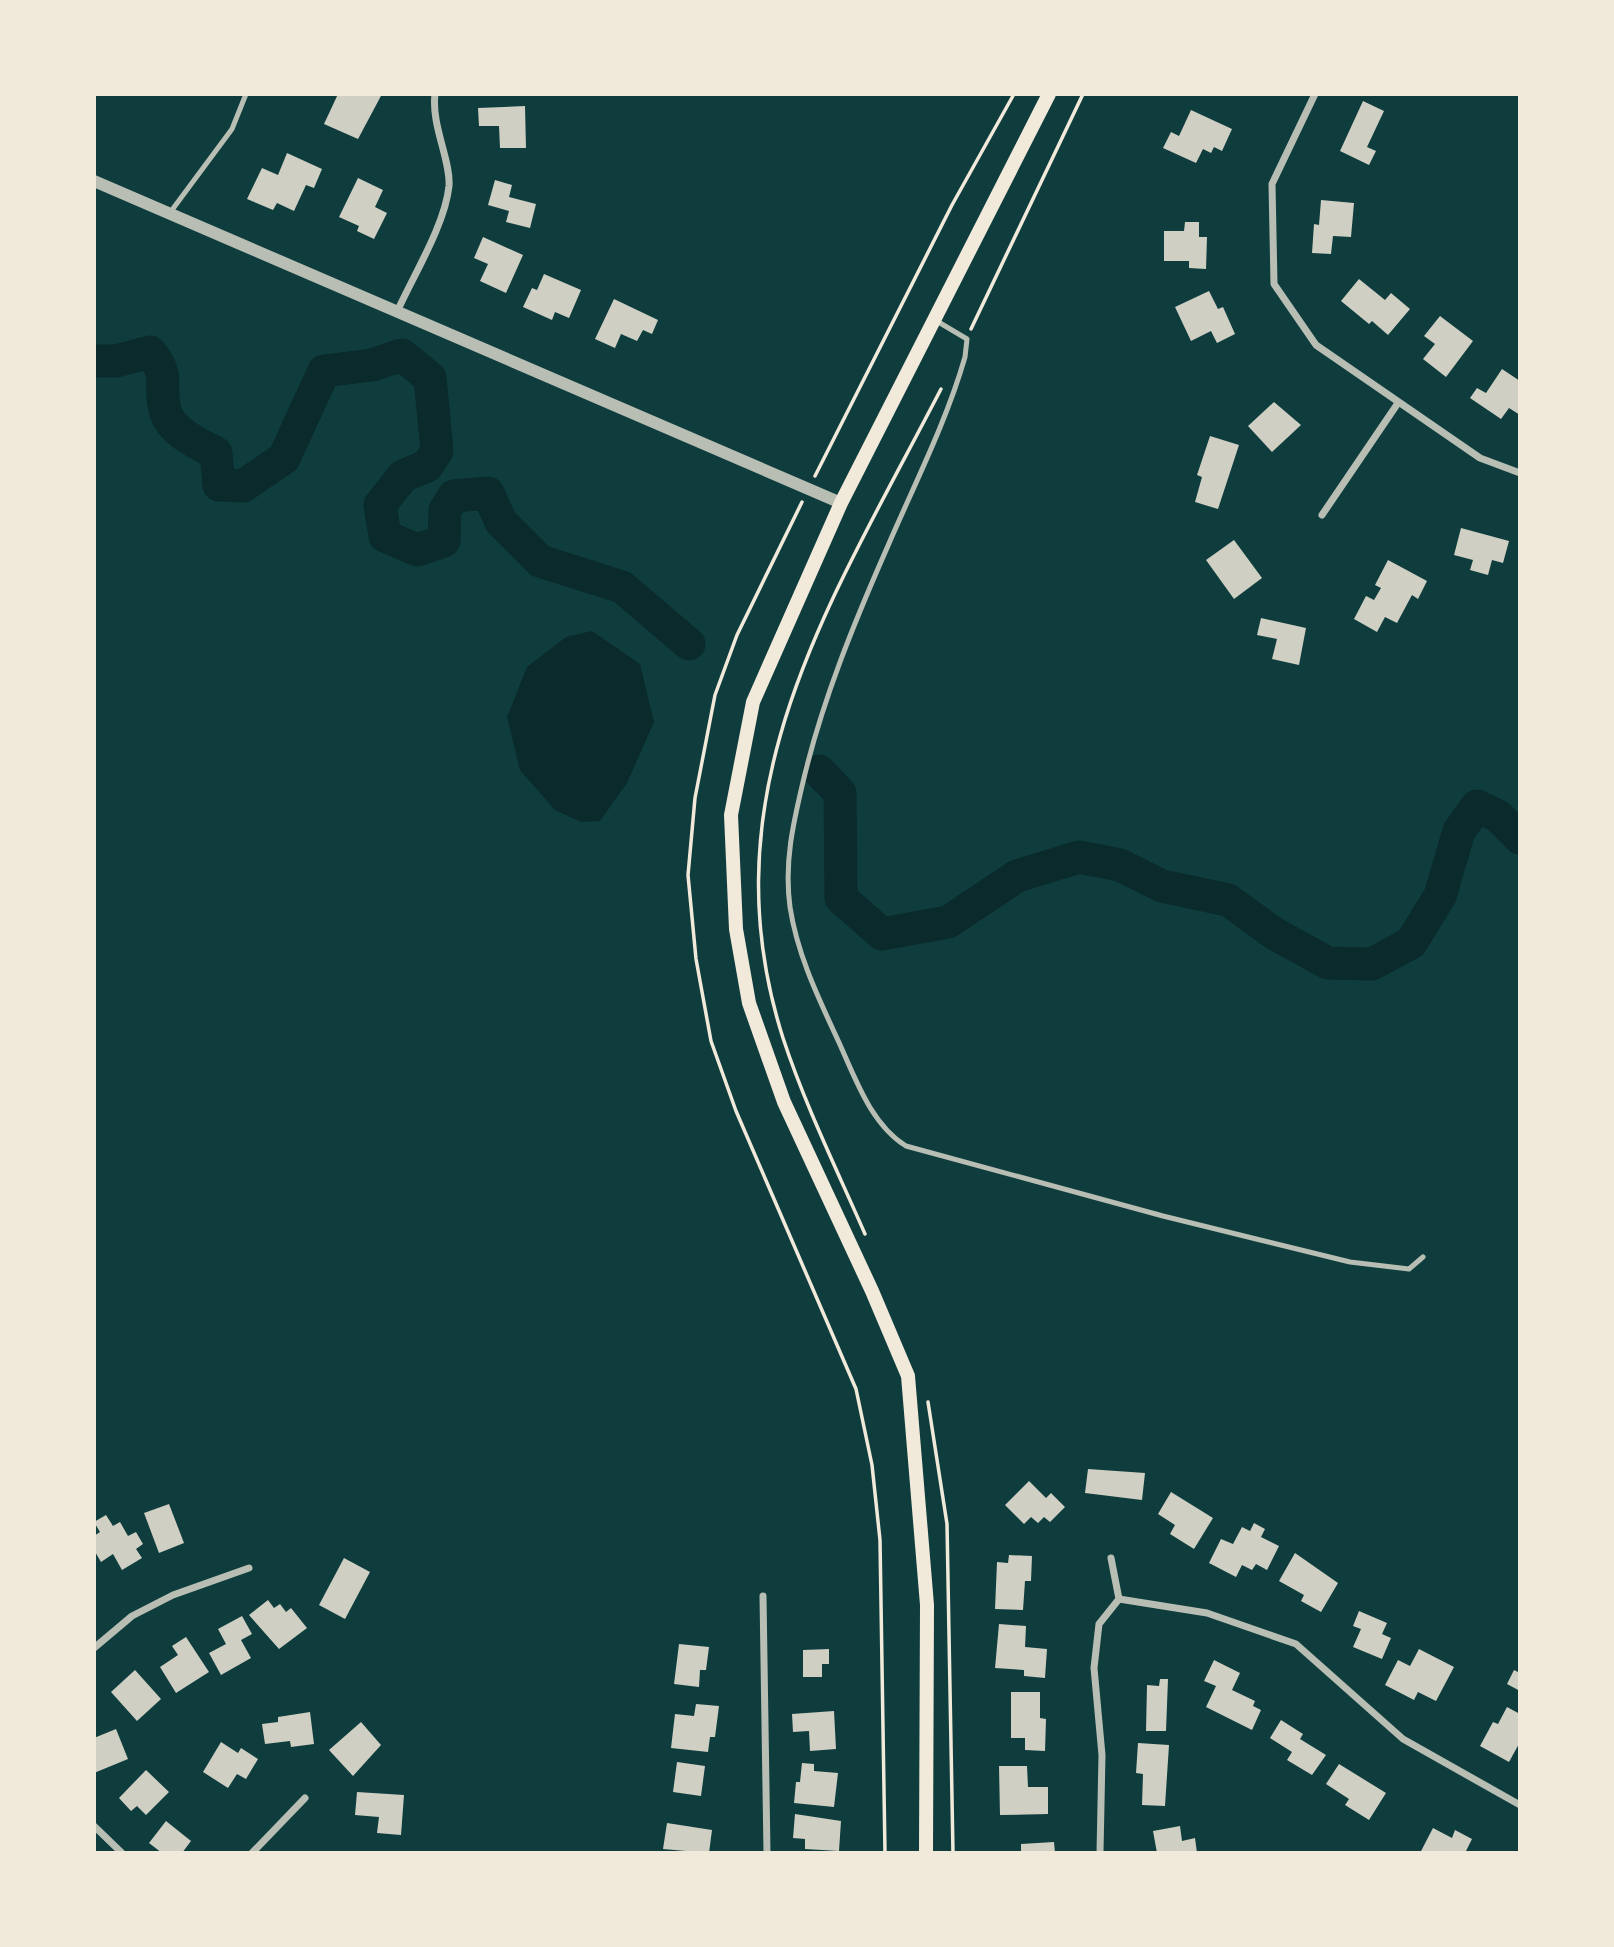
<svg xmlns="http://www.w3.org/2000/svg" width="1614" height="1947" font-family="Karla,sans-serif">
	<rect width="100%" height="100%" fill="#0f3d3e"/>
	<polygon fill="#0a2a2b" points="592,631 640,664 654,722 627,783 600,821 581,822 555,810 520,770 507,717 527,667 566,637"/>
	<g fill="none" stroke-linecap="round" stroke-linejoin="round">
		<g stroke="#0a2a2b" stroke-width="33">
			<path d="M94,361H116L150,352C172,378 157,386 166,413C172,432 199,444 216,453L219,485L243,486L284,458L324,371L372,365L402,355L430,378L437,451L427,466L403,476L380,505L385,536L417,550L444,541L445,510L454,496L488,493L501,522L540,561L622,587L689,644"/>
			<polyline points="819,771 840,793 841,898 882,934 948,922 1017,876 1079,857 1120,865 1162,886 1228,900 1275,934 1328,963 1372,964 1411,943 1440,896 1459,831 1477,806 1498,816 1520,838"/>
		</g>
	</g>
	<g fill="#cfcfc3">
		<polygon points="338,94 382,94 358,139 324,124"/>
		<polygon points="1363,101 1384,111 1367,147 1376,151 1369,165 1340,151"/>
		<polygon points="525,106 526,148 500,148 499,126 479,126 478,108"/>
		<polygon points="1191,110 1232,129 1222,151 1214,147 1211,153 1203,149 1196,163 1163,148 1171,132 1179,136"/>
		<polygon points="287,153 322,169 314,188 306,185 294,211 277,203 273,210 247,199 262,168 278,175"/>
		<polygon points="358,178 383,190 375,207 387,213 374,239 357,231 359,226 339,217"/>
		<polygon points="495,180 512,185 509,197 536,204 530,228 506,222 509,211 488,205"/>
		<polygon points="1321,200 1354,203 1351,237 1333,236 1331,254 1312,253 1314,224 1319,225"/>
		<polygon points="1185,222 1199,222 1199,237 1207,237 1206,269 1189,268 1189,261 1164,261 1164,231 1184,231"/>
		<polygon points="483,237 523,255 506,293 480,281 488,264 474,258"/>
		<polygon points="544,274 581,290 569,318 555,312 552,320 523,307 532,288 537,290"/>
		<polygon points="1359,279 1385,300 1391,293 1410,309 1388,335 1372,321 1369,324 1341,301"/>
		<polygon points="1209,291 1218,309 1223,307 1235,334 1217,343 1211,331 1191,341 1175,307"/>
		<polygon points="614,299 658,320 652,334 643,330 637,341 621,334 615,348 595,339"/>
		<polygon points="1440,316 1473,341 1446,377 1423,359 1435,344 1424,336"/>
		<polygon points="1502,369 1520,381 1520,415 1509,408 1501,419 1470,398 1477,388 1486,393"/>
		<polygon points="1274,402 1301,425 1272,452 1248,426"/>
		<polygon points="1210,436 1239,445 1218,509 1195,502 1202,477 1197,475"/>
		<polygon points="1461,528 1509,541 1503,563 1492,560 1488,575 1470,570 1473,560 1454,555"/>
		<polygon points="1234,540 1262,578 1234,599 1206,560"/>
		<polygon points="1388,560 1427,581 1418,599 1412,595 1397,623 1385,617 1377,632 1354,619 1366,596 1374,600 1381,588 1375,585"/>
		<polygon points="1261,618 1306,628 1299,665 1272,659 1277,639 1257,635"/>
		<polygon points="1088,1469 1145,1473 1142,1500 1085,1493"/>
		<polygon points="1029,1481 1046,1498 1051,1493 1065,1507 1050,1522 1044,1517 1038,1523 1031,1517 1024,1524 1005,1505"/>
		<polygon points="1171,1492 1213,1518 1194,1549 1170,1534 1175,1525 1158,1514"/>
		<polygon points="169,1504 184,1543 159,1553 144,1513"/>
		<polygon points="106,1515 113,1526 120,1522 128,1536 136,1532 143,1544 136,1549 142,1558 122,1570 113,1554 101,1562 94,1550 94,1536 100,1532 94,1522"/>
		<polygon points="1254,1523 1265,1529 1261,1537 1279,1546 1267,1570 1256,1564 1252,1570 1242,1565 1236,1577 1209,1563 1221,1539 1233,1544 1242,1527 1250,1531"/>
		<polygon points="1295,1553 1338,1583 1321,1612 1301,1601 1304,1595 1279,1581"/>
		<polygon points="1009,1555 1032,1556 1031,1581 1025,1581 1023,1610 995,1609 997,1562 1008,1563"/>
		<polygon points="344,1558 370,1572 345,1619 319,1605"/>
		<polygon points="268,1600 274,1608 280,1604 286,1612 291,1608 307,1628 279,1649 249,1615"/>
		<polygon points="1359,1611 1387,1623 1382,1634 1391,1638 1382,1659 1353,1647 1361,1629 1353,1626"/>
		<polygon points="242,1616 252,1634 241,1640 251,1658 221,1675 209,1653 226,1644 218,1629"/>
		<polygon points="999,1624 1026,1626 1025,1647 1047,1649 1045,1678 1024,1676 1024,1670 995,1668"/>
		<polygon points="186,1637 209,1672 176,1693 160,1667 178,1655 172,1646"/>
		<polygon points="679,1644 709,1647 706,1670 700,1670 699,1687 674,1684"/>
		<polygon points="829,1649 829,1664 822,1664 822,1677 803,1677 803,1650"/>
		<polygon points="1419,1649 1454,1667 1436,1701 1418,1692 1414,1700 1385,1685 1398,1660 1410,1666"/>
		<polygon points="1214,1660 1240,1673 1232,1690 1255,1701 1253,1706 1261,1710 1252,1730 1206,1707 1216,1686 1204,1681"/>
		<polygon points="135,1670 161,1699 137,1721 111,1692"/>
		<polygon points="1514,1670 1520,1673 1520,1691 1507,1684"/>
		<polygon points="1160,1679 1168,1679 1166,1731 1146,1731 1147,1685 1159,1686"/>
		<polygon points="1011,1692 1040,1692 1040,1718 1046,1719 1045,1751 1025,1750 1025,1738 1011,1738"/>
		<polygon points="696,1704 719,1706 715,1737 710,1737 708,1752 671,1748 675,1714 694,1716"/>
		<polygon points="1507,1707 1520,1714 1520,1742 1509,1762 1480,1746 1493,1722 1498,1724"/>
		<polygon points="834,1711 836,1749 810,1751 809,1731 793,1732 792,1714"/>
		<polygon points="310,1712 314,1744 291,1747 290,1741 265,1744 262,1724 278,1722 278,1717"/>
		<polygon points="1281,1720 1303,1734 1300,1739 1326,1755 1312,1775 1287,1760 1292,1752 1270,1738"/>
		<polygon points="361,1722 381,1745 353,1776 329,1750"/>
		<polygon points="116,1729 128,1759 94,1773 94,1738"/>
		<polygon points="221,1742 238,1753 241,1748 258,1759 246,1779 237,1774 228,1788 203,1772"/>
		<polygon points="1138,1743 1169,1745 1165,1806 1142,1805 1143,1774 1136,1773"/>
		<polygon points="677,1762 705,1766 701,1796 673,1792"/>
		<polygon points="802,1763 814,1764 814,1771 838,1773 834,1807 794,1803 796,1782 800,1782"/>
		<polygon points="1339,1764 1386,1793 1369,1820 1345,1805 1349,1799 1326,1784"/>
		<polygon points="999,1766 1027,1766 1028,1787 1048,1787 1048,1814 1000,1815"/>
		<polygon points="146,1770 169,1792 146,1815 137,1806 131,1811 119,1798"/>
		<polygon points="357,1792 404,1795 401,1835 377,1833 379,1817 355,1815"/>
		<polygon points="795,1814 841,1821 839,1851 805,1849 805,1839 793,1838"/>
		<polygon points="166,1821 191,1841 182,1853 162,1853 149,1843"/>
		<polygon points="667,1823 712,1830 709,1853 663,1849"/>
		<polygon points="1180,1826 1182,1841 1195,1838 1197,1853 1157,1853 1153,1831"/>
		<polygon points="1433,1828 1452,1838 1455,1830 1472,1839 1465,1853 1420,1853"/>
		<polygon points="1054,1842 1055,1853 1021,1853 1021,1844"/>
	</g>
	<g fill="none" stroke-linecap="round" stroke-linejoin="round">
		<g stroke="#f1e9da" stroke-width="3.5">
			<polyline points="971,329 1083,94"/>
			<polyline points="815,476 952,205 1014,94"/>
			<polyline points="802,502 737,635 715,695 695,798 688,875 696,959 711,1041 736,1111 856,1389 872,1465 880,1540 885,1853"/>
			<path d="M865,1234C837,1170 805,1105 783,1038C704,790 832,600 941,389"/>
			<polyline points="928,1402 947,1524 953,1853"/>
		</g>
		<g stroke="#b8beb3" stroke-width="5">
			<polyline points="169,214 232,129 246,94"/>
			<path d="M935,320L967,339L965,357C946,423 914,485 887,548C854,623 822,701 803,782C793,824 784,863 790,907C797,953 817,995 836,1036C854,1074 869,1123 906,1146L1163,1216L1350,1262L1409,1269L1423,1257"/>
		</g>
		<g stroke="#b8beb3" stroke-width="7">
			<polyline points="1315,94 1272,184 1274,284 1316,345 1480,458 1520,473"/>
			<path d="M397,312C413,276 445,225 449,186C451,161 431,125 435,94"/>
			<polyline points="1322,515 1398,403"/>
			<polyline points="763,1596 767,1853"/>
			<polyline points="1119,1599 1207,1613 1296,1644 1403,1739 1520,1805"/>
			<polyline points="94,1648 132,1616 173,1595 249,1568"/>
			<polyline points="94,1826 122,1853"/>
			<polyline points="252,1853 305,1798"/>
			<polyline points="1100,1853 1102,1755 1094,1668 1099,1624 1119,1599 1111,1558"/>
		</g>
		<polyline stroke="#b8beb3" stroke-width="12" points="94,181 841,503"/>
		<polyline stroke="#f1e9da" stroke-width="14" points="926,1853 927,1605 908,1376 872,1291 784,1102 749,1003 736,929 731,815 753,702 841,503 1049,94"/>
	</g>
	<rect width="1614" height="1947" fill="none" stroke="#f1e9da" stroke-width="192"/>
</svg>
